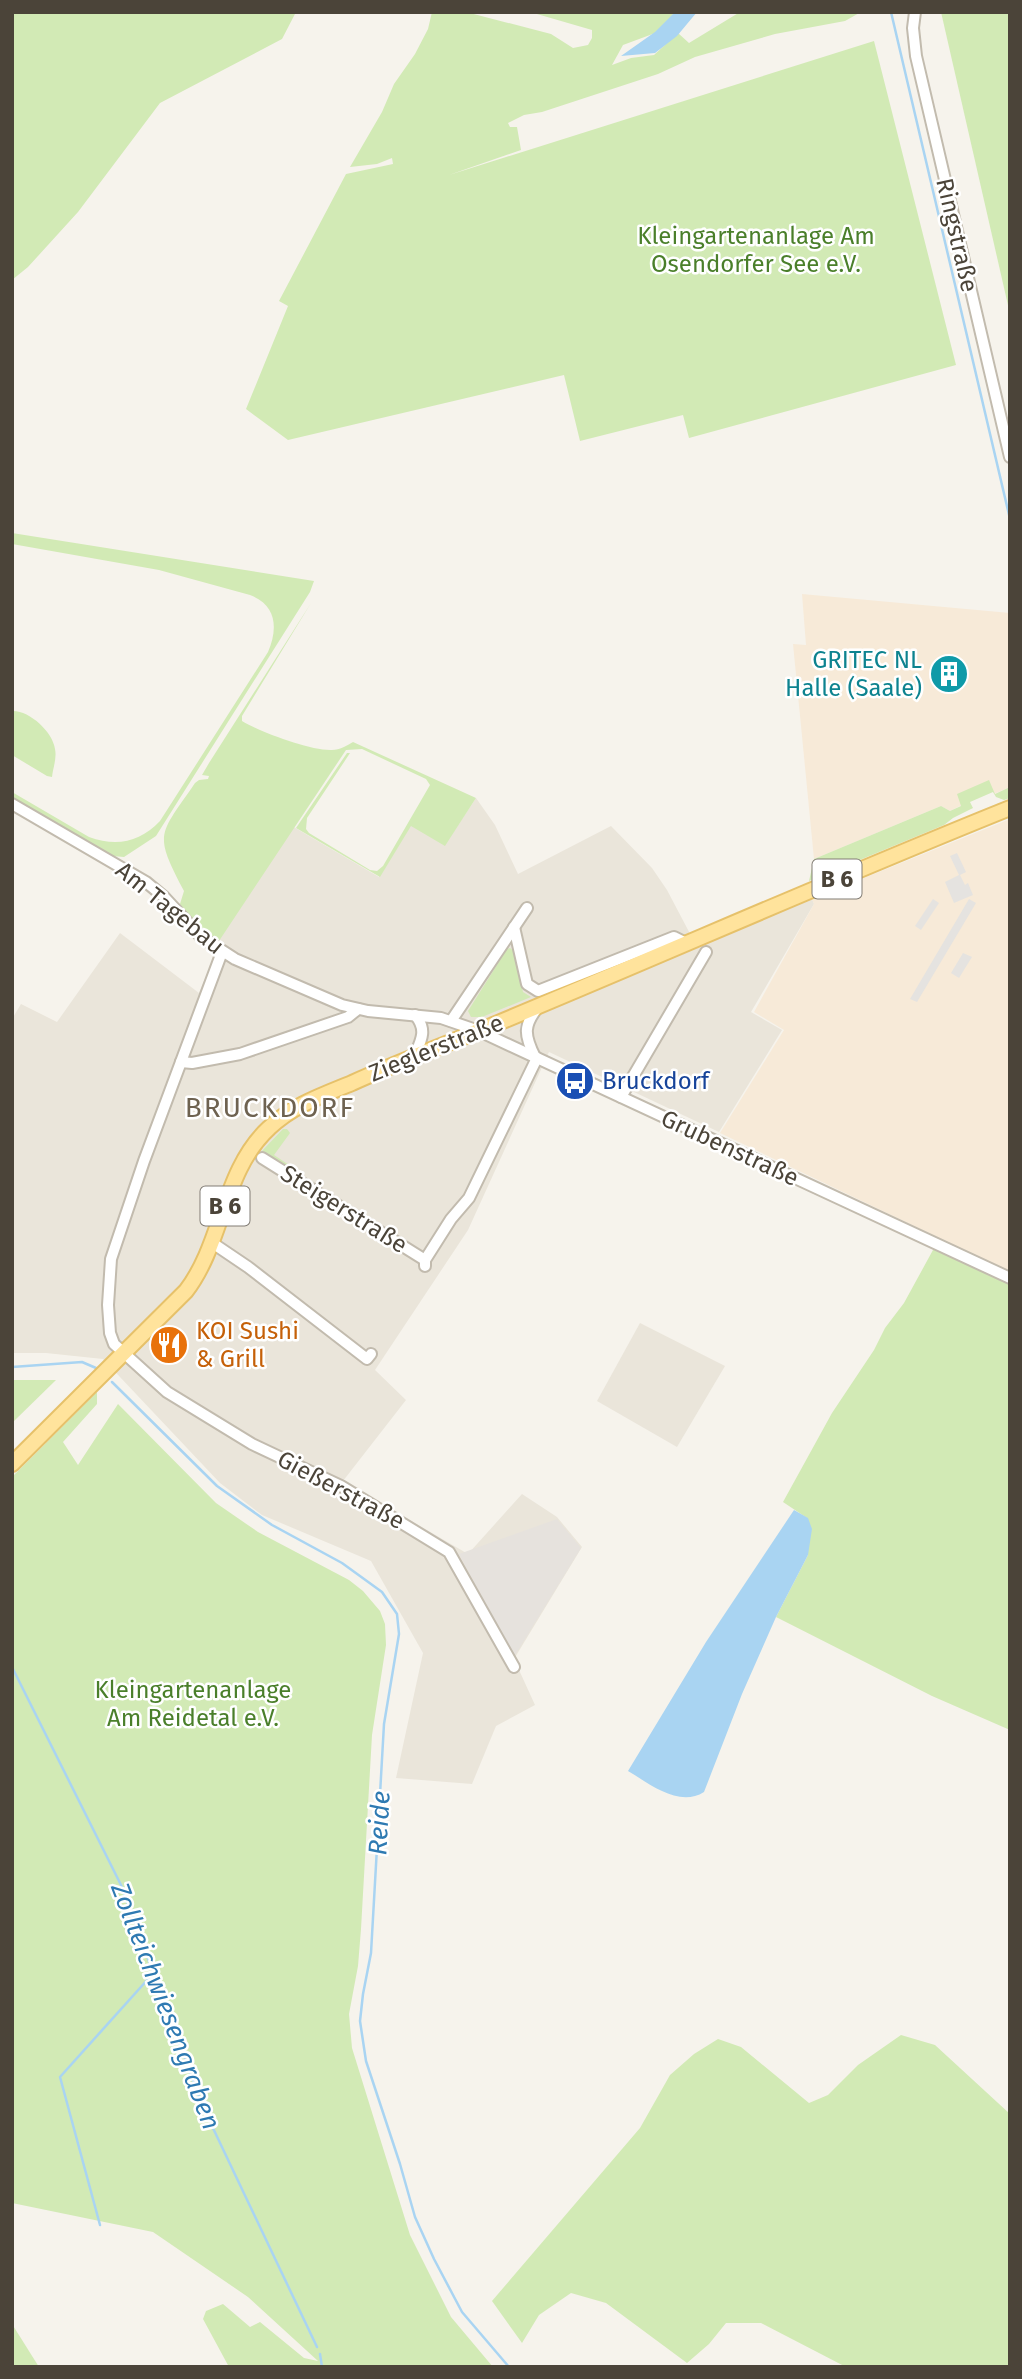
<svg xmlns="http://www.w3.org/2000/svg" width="1022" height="2379" font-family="'Fira Sans',sans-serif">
	<rect width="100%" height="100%" fill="#f6f3ec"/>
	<g fill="#eae5da">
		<polygon points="476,798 495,825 518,874 611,826 652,868 667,890 697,947 812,899 814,904 751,1012 782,1030 719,1132 549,1052 468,1230 375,1370 406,1400 343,1481 468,1554 522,1494 557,1517 582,1547 514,1659 535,1705 496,1726 472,1784 396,1778 423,1653 371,1561 262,1515 220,1483 103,1359 46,1353 12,1353 12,1019 21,1004 57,1022 120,933 199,993 215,955 210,951 292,826 379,877 411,825 445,845"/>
		<polygon points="640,1323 725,1366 677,1447 597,1401"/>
	</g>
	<g fill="#f7ead8">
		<polygon points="802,594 1010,613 1010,787 994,794 989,781 962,805 950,811 941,806 814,859 793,644 806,645"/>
		<polygon points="1010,819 1010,1272 720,1133 784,1030 754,1012 814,904 812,899"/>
	</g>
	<polygon fill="#e6e2dd" points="557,1519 581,1548 514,1657 459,1554"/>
	<g fill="#d2eab5">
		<polygon points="12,12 296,12 282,39 160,103 78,212 28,267 12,280"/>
		<polygon points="432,12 466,12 551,34 573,48 588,45 592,38 592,30 530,12 675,12 658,32 623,45 612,65 631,58 654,55 678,33 689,43 740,12 861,12 845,21 775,34 695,57 658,74 542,112 524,115 508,123 510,127 517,127 521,150 449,175 874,41 956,365 689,438 683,415 580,441 564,375 288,440 246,409 288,306 279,301 346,174 393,164 392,158 377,164 350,167 382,112 394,84 415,54 428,29"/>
		<polygon points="941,12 1010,12 1010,314"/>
		<path d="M12,533L314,581L310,592L156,836L124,857L112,856L12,799V792L89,837C117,847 140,842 160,821L268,652C278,629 277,605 250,595L159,570L12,544Z"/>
		<path d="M311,603L242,716V721C260,732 311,751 332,750C340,750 346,746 353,742L476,798L445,846L411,826L380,877L296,828L347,753H350L307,818L306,829L309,833L370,870L377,871L383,866L430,785L426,779L362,749L346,750L217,944L183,911L180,904L184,891C153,832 159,836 195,783L199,780L208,779L209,776L202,775L209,763Z"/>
		<path d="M12,711C29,710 53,732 55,749C57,758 53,768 52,777L47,776L12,755Z"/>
		<polygon points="989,780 995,794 1010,787 1010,798 1004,800 996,797 993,792 970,802 973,808 953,818 944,825 809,881 814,859 941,806 950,811 961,806 957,794"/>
		<polygon points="510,948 514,951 523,992 531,997 482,1017 471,1017 468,1011 507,949"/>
		<polygon points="283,1129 287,1129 290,1133 274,1155 289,1165 287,1168 262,1151"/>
		<polygon points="933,1250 938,1250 1010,1283 1010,1730 932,1696 776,1617 808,1555 807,1518 783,1502 832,1413 874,1350 885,1328 904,1303"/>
		<polygon points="12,1380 56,1380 12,1423"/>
		<polygon points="97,1392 97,1404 63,1442 78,1465 118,1404 216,1503 258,1532 349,1580 363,1591 380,1611 385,1624 386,1645 372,1735 361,1929 358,1966 349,2014 352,2048 410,2235 451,2317 493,2367 229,2367 203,2319 206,2311 223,2304 250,2327 260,2322 304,2358 318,2361 248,2297 153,2232 12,2203 12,1477"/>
		<polygon points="901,2035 935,2045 1010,2114 1010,2367 846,2367 761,2323 726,2323 709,2344 687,2363 606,2303 571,2293 539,2315 522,2343 492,2301 640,2128 670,2075 694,2054 718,2039 741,2047 809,2103 828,2095 858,2065"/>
		<polygon points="12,2324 39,2367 12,2367"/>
	</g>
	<g fill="#e5e3e0">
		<polygon points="957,853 966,872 960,875 965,885 968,883 973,895 954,903 945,882 959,875 950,856"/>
		<polygon points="933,899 939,903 921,930 915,926"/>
		<polygon points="969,899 976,903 917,1002 910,999"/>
		<polygon points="963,953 972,957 959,978 951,973"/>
	</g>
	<g fill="#a9d4f2">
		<polygon points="675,12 697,12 677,36 655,53 621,56 655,32"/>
		<path d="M794,1510L808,1518L812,1529L808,1555L776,1617L742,1694L704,1792C679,1808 650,1784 628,1771L706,1642Z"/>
	</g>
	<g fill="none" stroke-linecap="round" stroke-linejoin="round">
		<g stroke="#a9d4f2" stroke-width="2.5">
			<polyline points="891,12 1010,519"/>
			<polyline points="12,1367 82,1362 96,1368"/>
			<polyline points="112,1382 217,1486 272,1525 342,1563 382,1592 397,1614 399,1634 384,1724 371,1953 363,1994 360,2021 366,2061 400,2164 415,2217 434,2259 462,2312 509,2367"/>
			<polyline points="12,1667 121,1885 202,2105 317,2347"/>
			<polyline points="100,2225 60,2077 149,1978 152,1972"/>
			<polyline points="320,2354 322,2367"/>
		</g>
		<defs>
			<g id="minor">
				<polyline points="915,12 913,28 916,56 1010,457"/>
				<polyline points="12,804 146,882 164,897 201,937 235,959 342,1005 368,1011 441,1018 479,1031 1010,1278"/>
				<polyline points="514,927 527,984 538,991 674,937 686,943"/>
				<polyline points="222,952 144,1161 111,1259 108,1305 110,1333 114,1344 167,1392 252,1444 341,1486 449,1552 514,1667"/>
				<path d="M415,1015C427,1029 422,1039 415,1055"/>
				<polyline points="451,1021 527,908"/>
				<path d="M535,1057C524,1035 523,1025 539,1006"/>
				<polyline points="181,1062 192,1063 240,1054 348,1017 358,1009"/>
				<polyline points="621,1097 706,952"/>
				<polyline points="262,1158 425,1260"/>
				<polyline points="211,1242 248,1267 367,1359 371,1354"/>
				<polyline points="425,1266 425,1260 451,1219 469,1198 537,1058"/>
			</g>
			<path id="major" d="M12,1464L186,1291C223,1243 223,1170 269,1128C293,1105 323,1095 352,1083C400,1061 450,1043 498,1023C669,952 838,877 1010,808"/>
		</defs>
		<use href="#minor" stroke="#c2bbae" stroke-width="14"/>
		<use href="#major" stroke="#e6c16a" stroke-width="18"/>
		<use href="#minor" stroke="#fff" stroke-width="10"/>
		<use href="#major" stroke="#ffe39c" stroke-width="14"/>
	</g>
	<defs>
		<symbol id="building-disc" viewBox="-11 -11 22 22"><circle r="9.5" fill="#0f9aa8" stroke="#fff"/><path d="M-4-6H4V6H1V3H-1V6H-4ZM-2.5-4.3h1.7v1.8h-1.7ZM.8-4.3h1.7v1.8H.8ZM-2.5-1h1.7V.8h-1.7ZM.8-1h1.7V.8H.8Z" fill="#fff"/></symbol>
		<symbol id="bus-disc" viewBox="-11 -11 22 22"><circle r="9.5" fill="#1a4fb4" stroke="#fff"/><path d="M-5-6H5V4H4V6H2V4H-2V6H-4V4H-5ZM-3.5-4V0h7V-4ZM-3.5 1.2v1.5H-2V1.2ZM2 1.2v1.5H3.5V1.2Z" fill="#fff"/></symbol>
		<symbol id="restaurant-disc" viewBox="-11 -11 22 22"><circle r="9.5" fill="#e8710a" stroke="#fff"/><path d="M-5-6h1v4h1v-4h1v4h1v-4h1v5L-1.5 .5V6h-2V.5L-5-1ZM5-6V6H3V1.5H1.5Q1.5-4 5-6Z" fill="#fff"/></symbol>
	</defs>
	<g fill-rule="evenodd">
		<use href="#building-disc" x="927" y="652" width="44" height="44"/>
		<use href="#bus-disc" x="553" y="1059" width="44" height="44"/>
		<use href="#restaurant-disc" x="147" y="1323" width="44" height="44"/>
	</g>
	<g text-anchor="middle" stroke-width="5" stroke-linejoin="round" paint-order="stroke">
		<g fill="#fff" stroke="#817c74" stroke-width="2">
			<rect x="812.5" y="859.5" width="49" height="39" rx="5"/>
			<rect x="200.5" y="1186.5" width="49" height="39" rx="5"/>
		</g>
		<g font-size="23" font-weight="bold" fill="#4b4439">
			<text x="837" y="887">B 6</text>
			<text x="225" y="1214">B 6</text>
		</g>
		<g font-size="24" fill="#4b4439" stroke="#fff">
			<text transform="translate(957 235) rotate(77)" y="8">Ringstraße</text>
			<text transform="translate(170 908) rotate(39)" y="8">Am Tagebau</text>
			<text transform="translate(436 1048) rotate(-22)" y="8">Zieglerstraße</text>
			<text transform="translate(730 1148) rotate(25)" y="8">Grubenstraße</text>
			<text transform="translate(344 1209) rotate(32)" y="8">Steigerstraße</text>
			<text transform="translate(341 1490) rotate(28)" y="8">Gießerstraße</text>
		</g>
		<g font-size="24" fill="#4a7f2a" stroke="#fff">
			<text x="756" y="244">Kleingartenanlage Am<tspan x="756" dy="28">Osendorfer See e.V.</tspan></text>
			<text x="193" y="1698">Kleingartenanlage<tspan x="193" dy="28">Am Reidetal e.V.</tspan></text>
		</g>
		<g font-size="24" fill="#0d838f" stroke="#fff" text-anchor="end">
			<text x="922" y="668">GRITEC NL<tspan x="922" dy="28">Halle (Saale)</tspan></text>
		</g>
		<g font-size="24" fill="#164399" stroke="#fff" text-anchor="start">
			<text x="602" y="1089">Bruckdorf</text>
		</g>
		<g font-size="24" fill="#c56008" stroke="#fff" text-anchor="start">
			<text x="196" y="1339">KOI Sushi<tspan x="196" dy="28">&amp; Grill</tspan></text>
		</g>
		<g font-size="26" font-style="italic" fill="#2e7ab2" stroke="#fff">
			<text transform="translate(379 1823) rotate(-87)" y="9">Reide</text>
			<text transform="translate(166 2006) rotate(69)" y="9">Zollteichwiesengraben</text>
		</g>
		<g font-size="28" letter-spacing="2" fill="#6e6250" stroke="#fff">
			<text x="270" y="1117">BRUCKDORF</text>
		</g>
	</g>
	<rect width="1022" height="2379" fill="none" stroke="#4b4439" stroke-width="28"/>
</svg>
